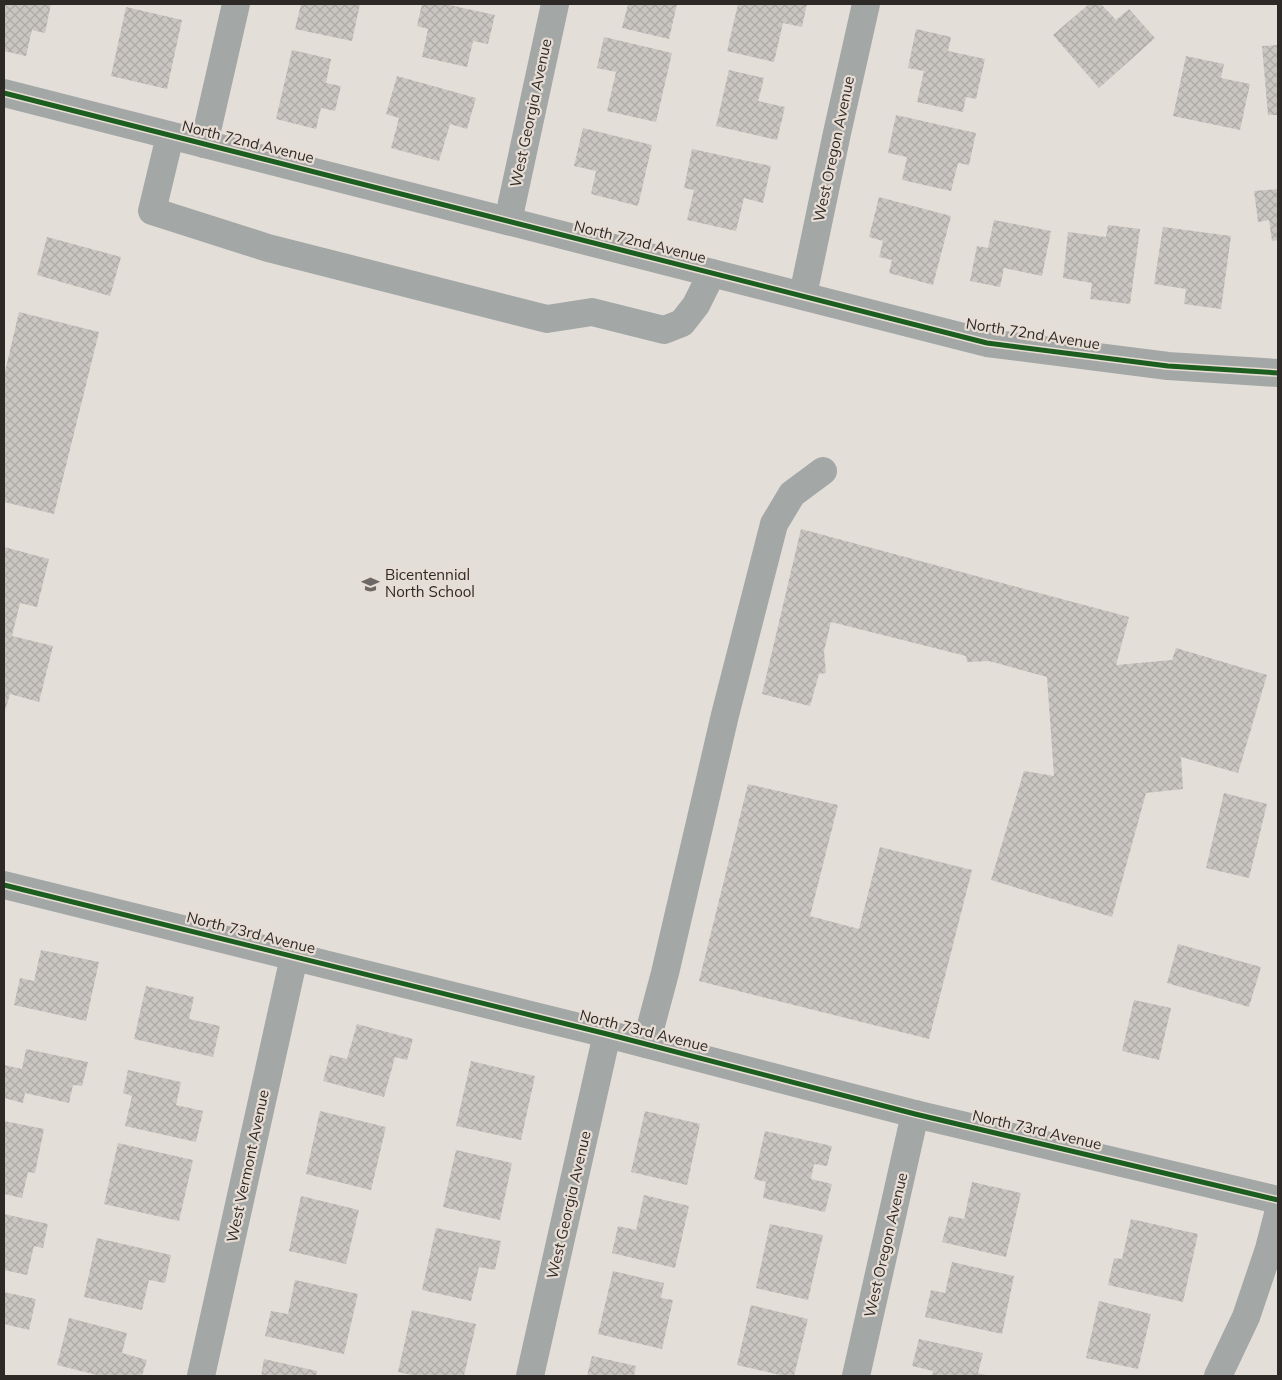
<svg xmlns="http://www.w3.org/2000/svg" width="1282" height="1380" font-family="Mulish,sans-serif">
	<defs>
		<pattern id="building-cross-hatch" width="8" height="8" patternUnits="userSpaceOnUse" patternTransform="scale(1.25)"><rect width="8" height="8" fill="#c9c5c1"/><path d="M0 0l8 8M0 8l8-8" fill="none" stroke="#ada9a6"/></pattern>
	</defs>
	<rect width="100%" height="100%" fill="#e4ded9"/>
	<g fill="url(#building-cross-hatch)">
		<polygon points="4,4 51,4 45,33 32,30 26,56 4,51"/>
		<polygon points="301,4 360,4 352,41 295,29"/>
		<polygon points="422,4 445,4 495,15 488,44 473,41 467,67 422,57 428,29 417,26"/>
		<polygon points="628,4 677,4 669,39 622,28"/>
		<polygon points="738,4 807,4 802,27 783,23 774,62 727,51"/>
		<polygon points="1089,4 1101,4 1116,20 1129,9 1155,38 1099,88 1053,35"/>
		<polygon points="126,7 182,20 167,89 111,76"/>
		<polygon points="916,29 951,37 948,51 985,59 976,99 966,97 963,112 917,102 924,71 908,68"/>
		<polygon points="604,37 672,53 656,122 607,111 616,72 597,68"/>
		<polygon points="1278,45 1278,115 1268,115 1262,46"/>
		<polygon points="292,50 331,59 326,83 341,86 335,111 321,108 316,129 276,119"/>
		<polygon points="1186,56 1224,64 1221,78 1250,84 1240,130 1173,116"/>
		<polygon points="729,70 764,78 758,101 785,107 777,140 716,126"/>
		<polygon points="397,76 476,98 467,129 450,124 439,161 391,148 399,118 386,114"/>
		<polygon points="896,115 976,133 969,165 958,163 951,191 902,180 907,157 888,153"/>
		<polygon points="583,128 652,145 638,206 591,194 596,171 574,166"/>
		<polygon points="692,149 771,166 763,203 744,198 736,231 687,220 694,190 684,188"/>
		<polygon points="1278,189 1278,240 1272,241 1269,220 1258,222 1254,191"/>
		<polygon points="879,197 951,216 933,285 889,273 892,260 879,257 883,241 869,237"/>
		<polygon points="994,220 1051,231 1042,276 1004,268 1000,287 970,281 977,246 988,248"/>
		<polygon points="1108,225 1140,229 1130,304 1090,299 1092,283 1063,278 1068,232 1106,237"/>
		<polygon points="1163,227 1231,236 1221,309 1184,304 1186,289 1154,284"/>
		<polygon points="47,237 121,257 110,296 37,275"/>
		<polygon points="19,312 99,332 54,514 4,502 4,376"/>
		<polygon points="801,529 1129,617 1116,665 1172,660 1176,648 1267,675 1238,773 1181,757 1183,789 1146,793 1112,917 991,880 1024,771 1054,776 1047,677 989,661 967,662 966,656 831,622 824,651 826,673 819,674 810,706 762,694"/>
		<polygon points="4,547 49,559 37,607 20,603 12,636 53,646 39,702 10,694 4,714"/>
		<polygon points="748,784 838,805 810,916 859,929 880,847 972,870 929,1039 699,981"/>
		<polygon points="1224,793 1267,804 1249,878 1206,868"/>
		<polygon points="1178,944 1261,967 1249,1007 1167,983"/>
		<polygon points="41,950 99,962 86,1021 14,1005 20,978 34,981"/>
		<polygon points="146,986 194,997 189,1019 220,1026 213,1057 134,1039"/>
		<polygon points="1134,1000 1171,1008 1159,1060 1122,1051"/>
		<polygon points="357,1024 413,1039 407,1060 395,1057 384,1097 323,1081 330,1055 347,1059"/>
		<polygon points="26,1049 88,1062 82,1086 73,1085 69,1103 25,1093 23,1103 4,1098 4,1065 22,1069"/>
		<polygon points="471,1061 535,1076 521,1140 456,1126"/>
		<polygon points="128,1070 181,1082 176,1105 203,1111 196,1142 125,1126 132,1096 123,1093"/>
		<polygon points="320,1111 386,1127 371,1190 306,1174"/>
		<polygon points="645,1111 700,1124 687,1185 631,1172"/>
		<polygon points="4,1121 44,1129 35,1173 28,1172 22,1198 4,1194"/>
		<polygon points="765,1131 832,1146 827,1166 814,1164 811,1179 832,1184 825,1212 763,1198 766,1182 754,1179"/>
		<polygon points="118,1143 193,1160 179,1221 104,1204"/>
		<polygon points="456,1150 512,1163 500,1220 443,1207"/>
		<polygon points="972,1182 1021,1193 1006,1257 942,1242 949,1216 964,1219"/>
		<polygon points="644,1195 689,1206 675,1268 612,1253 618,1226 636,1230"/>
		<polygon points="301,1196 359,1210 346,1264 289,1251"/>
		<polygon points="4,1214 48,1224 43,1248 34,1246 27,1275 4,1270"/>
		<polygon points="1131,1219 1198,1234 1183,1302 1108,1285 1114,1258 1122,1259"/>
		<polygon points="770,1224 823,1235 808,1300 756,1288"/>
		<polygon points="436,1228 501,1241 495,1270 479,1267 471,1301 422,1290"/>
		<polygon points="97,1238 171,1255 165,1283 149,1280 142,1310 84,1297"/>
		<polygon points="952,1262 1014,1276 1002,1334 925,1317 931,1290 945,1293"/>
		<polygon points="613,1271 664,1283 661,1298 673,1300 662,1349 598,1334"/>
		<polygon points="295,1280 358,1294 344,1354 265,1336 271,1311 288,1314"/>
		<polygon points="4,1292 36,1299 29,1330 4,1324"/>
		<polygon points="1099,1301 1151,1314 1138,1369 1086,1358"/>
		<polygon points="751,1305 808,1319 794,1376 784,1376 737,1365"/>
		<polygon points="412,1310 476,1324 464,1376 416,1376 398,1372"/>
		<polygon points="69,1318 127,1333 122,1353 147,1360 142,1376 101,1376 57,1365"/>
		<polygon points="919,1339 983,1353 978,1373 989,1376 932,1376 933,1371 912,1366"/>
		<polygon points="592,1356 636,1366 634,1376 587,1376"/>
		<polygon points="264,1359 317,1371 316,1376 261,1376"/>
	</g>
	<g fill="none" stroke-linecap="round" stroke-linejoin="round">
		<g stroke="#a3a7a6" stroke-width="28">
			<polyline points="4,93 987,343 1168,366 1278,373"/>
			<polyline points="170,136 152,211 268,248 547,319 592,312 664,330 682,323 696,305 712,273"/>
			<polyline points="204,144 236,4"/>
			<polyline points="508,221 555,4"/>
			<polyline points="803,295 837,133 866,4"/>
			<polyline points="4,885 607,1034 915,1114 1278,1200"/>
			<polyline points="646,1044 665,973 725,715 774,524 792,494 823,471"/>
			<polyline points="201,1376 294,957"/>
			<polyline points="530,1376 607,1034"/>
			<polyline points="856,1376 915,1114"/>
			<polyline points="1218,1376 1246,1317 1269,1249 1278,1214"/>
		</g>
		<defs>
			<g id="cycleway">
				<polyline points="4,93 987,343 1168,366 1278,373"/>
				<polyline points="4,885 607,1034 915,1114 1278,1200"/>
			</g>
		</defs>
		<use href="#cycleway" stroke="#e8ddd4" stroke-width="8"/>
		<use href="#cycleway" stroke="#1b5e20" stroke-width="5"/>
	</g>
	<defs>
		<symbol id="school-bare" viewBox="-9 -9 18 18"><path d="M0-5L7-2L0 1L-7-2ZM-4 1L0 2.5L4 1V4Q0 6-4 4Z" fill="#6d6865" stroke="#e8ddd4" stroke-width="2.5" paint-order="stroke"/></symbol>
	</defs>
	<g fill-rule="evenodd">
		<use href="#school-bare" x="358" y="572" width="25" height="25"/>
	</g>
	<g text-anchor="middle" stroke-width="4.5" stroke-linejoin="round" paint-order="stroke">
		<g font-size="15" fill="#2d2926" stroke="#e8ddd4">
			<text transform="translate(531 113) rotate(-78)" y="5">West Georgia Avenue</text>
			<text transform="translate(248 142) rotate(14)" y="5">North 72nd Avenue</text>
			<text transform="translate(834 149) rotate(-78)" y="5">West Oregon Avenue</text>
			<text transform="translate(640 242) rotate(14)" y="5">North 72nd Avenue</text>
			<text transform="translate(1033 334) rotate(9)" y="5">North 72nd Avenue</text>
			<text transform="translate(251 933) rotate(14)" y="5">North 73rd Avenue</text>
			<text transform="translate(644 1031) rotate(14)" y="5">North 73rd Avenue</text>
			<text transform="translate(1037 1130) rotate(13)" y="5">North 73rd Avenue</text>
			<text transform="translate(248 1166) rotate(-78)" y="5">West Vermont Avenue</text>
			<text transform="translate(569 1205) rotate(-77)" y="5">West Georgia Avenue</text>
			<text transform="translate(886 1245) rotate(-77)" y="5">West Oregon Avenue</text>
		</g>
		<g font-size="15" fill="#2d2926" stroke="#e8ddd4" text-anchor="start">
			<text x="385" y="580">Bicentennial<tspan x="385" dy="17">North School</tspan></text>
		</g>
	</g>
	<rect width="1282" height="1380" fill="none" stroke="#2d2926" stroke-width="10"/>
</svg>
